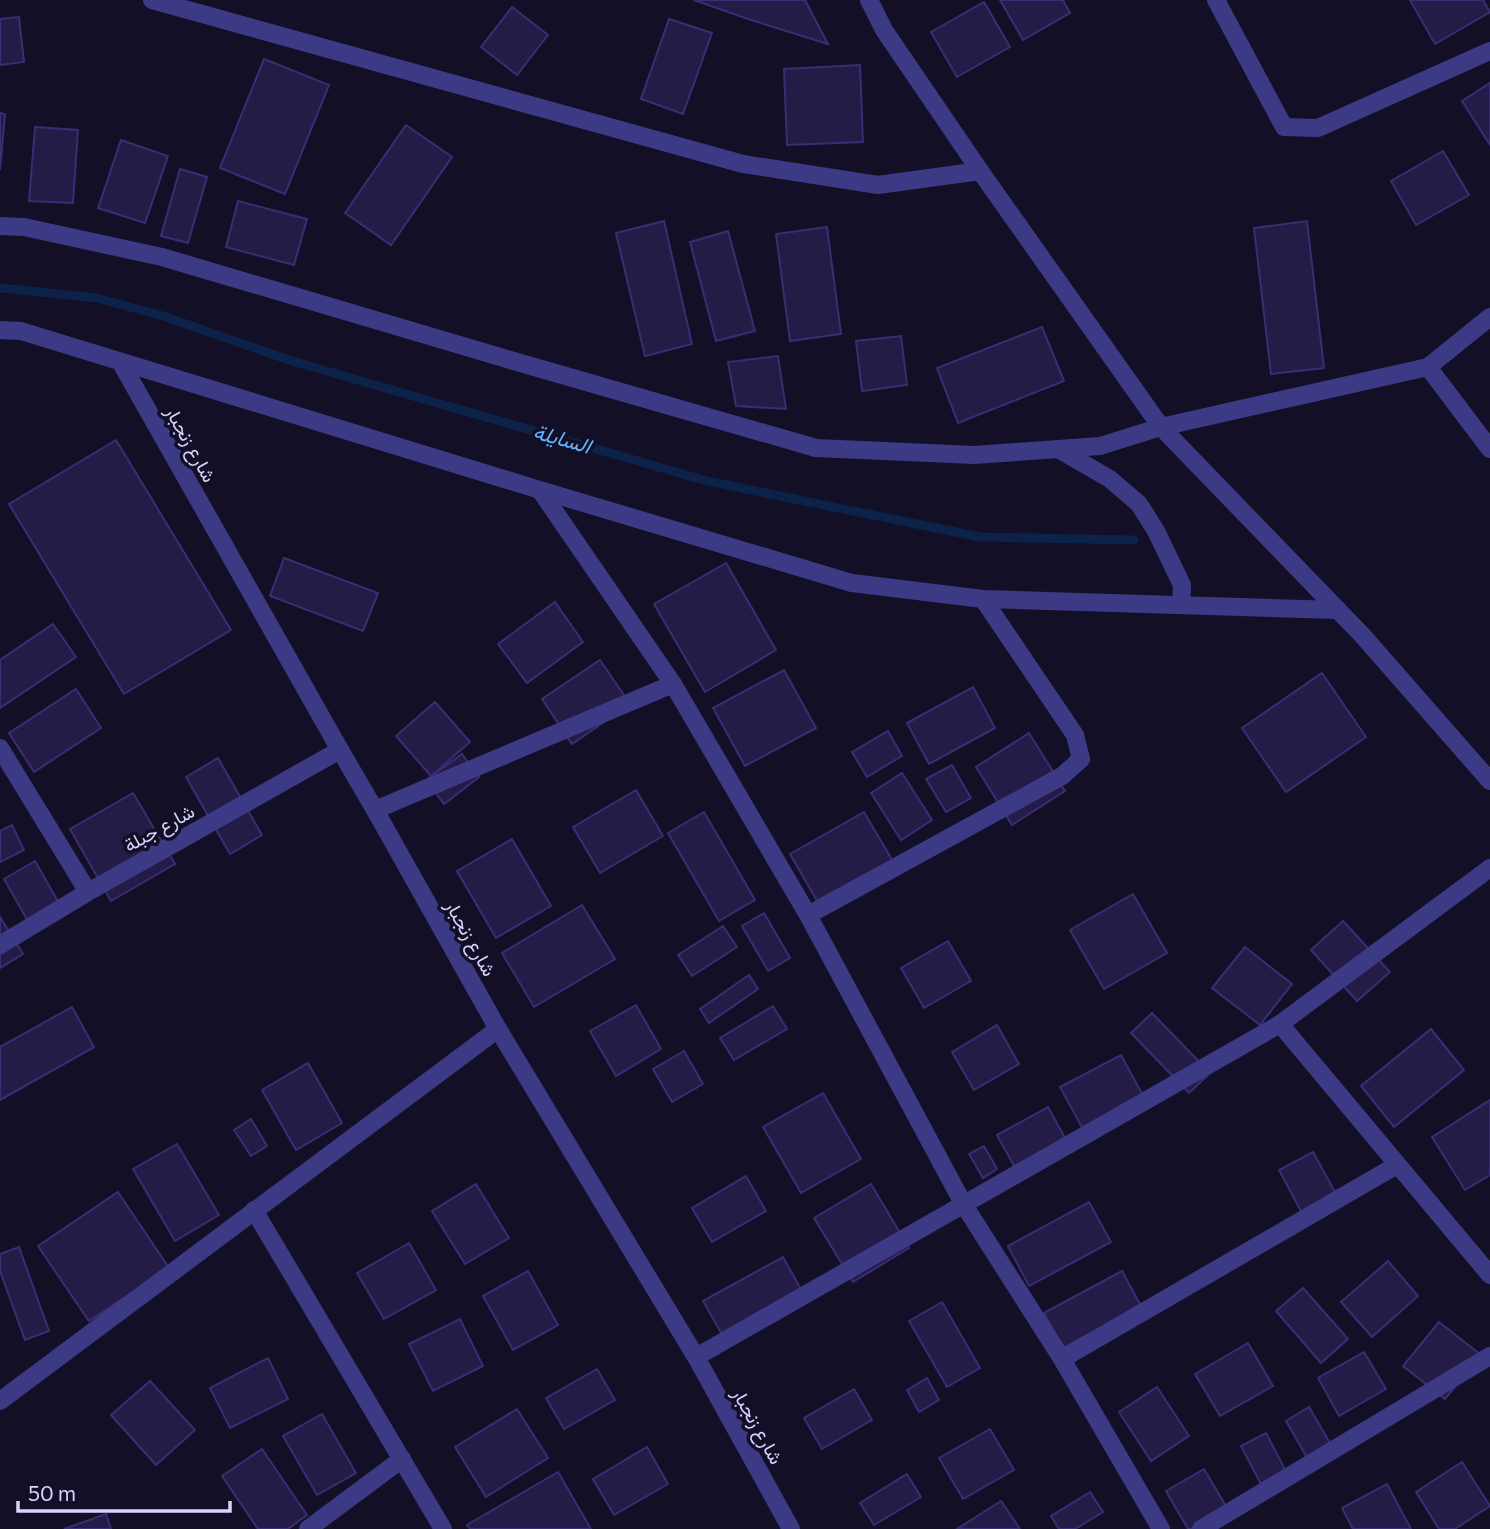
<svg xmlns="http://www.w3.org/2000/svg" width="1490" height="1529" font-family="Commissioner,Vazirmatn,sans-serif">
	<rect width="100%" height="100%" fill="#130f26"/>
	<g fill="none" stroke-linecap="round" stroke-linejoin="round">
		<polyline stroke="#0c2248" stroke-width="9" points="0,288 97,298 163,316 292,361 707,481 980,537 1134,540"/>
	</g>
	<g fill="#241b47" stroke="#3b2d73" stroke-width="2">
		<polygon points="694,0 805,0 828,44 751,20"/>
		<polygon points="1000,0 1063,0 1070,13 1023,40"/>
		<polygon points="1410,0 1483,0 1490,12 1435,44"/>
		<polygon points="984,2 1010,47 957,77 931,32"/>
		<polygon points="512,7 548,35 517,75 481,47"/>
		<polygon points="19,17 24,62 0,65 0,19"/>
		<polygon points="669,19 712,33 683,114 641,99"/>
		<polygon points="264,59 329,85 285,194 220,168"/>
		<polygon points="860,65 863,142 787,145 784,69"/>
		<polygon points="1490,83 1490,145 1462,101"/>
		<polygon points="0,113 5,114 0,170"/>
		<polygon points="406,125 452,157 391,245 345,213"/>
		<polygon points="35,127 78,130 73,203 29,201"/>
		<polygon points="121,140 168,156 145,223 98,208"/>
		<polygon points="1443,151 1469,195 1416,225 1391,181"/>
		<polygon points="180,169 207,177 188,243 161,236"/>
		<polygon points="238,201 307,219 294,265 226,247"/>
		<polygon points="664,221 692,344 645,356 616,233"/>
		<polygon points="1307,221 1324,368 1271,374 1254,228"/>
		<polygon points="827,227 841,334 790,341 776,234"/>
		<polygon points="728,231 755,331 716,341 690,242"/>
		<polygon points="1042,327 1064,381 958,423 937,368"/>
		<polygon points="901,336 907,385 862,391 856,341"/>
		<polygon points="778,356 786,409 736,406 728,362"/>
		<polygon points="116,440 231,630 124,694 9,504"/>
		<polygon points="284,558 378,593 363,631 270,596"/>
		<polygon points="726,563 776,650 705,692 654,604"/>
		<polygon points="555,602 583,642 527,683 498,644"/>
		<polygon points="53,624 76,657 0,708 0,660"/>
		<polygon points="600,660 630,704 572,744 542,699"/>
		<polygon points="784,670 816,728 745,766 713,708"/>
		<polygon points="1322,673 1366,737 1286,792 1242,728"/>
		<polygon points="973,687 995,728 929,764 907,723"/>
		<polygon points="76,689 101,728 34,772 9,733"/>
		<polygon points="435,702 470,742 431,776 396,736"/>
		<polygon points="888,731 902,756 867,777 852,752"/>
		<polygon points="1029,733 1065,791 1012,825 976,767"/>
		<polygon points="462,754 479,777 444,804 426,780"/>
		<polygon points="218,758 262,835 230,854 186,777"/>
		<polygon points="952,765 971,798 946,812 926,779"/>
		<polygon points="902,773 932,820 901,840 871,793"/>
		<polygon points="636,790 663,836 600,873 573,827"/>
		<polygon points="133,793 175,864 111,901 70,829"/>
		<polygon points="704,812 755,900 719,921 668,833"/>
		<polygon points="864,812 898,870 824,913 790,854"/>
		<polygon points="12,825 24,850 0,862 0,831"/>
		<polygon points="512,839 551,906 496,938 457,871"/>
		<polygon points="35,861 64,912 33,930 4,879"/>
		<polygon points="1133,894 1167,953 1104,989 1070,930"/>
		<polygon points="582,905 615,959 534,1007 502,953"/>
		<polygon points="764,913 790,958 768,971 742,926"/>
		<polygon points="0,917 23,954 0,968"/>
		<polygon points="1343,921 1390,972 1357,1001 1311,950"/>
		<polygon points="723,926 737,947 692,976 678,955"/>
		<polygon points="948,941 971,981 924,1008 901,968"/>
		<polygon points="1245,947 1292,984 1260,1025 1212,988"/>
		<polygon points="749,975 758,989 709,1023 700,1009"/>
		<polygon points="636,1005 661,1049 616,1076 590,1031"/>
		<polygon points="773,1006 787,1029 734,1060 720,1038"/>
		<polygon points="72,1007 94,1047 0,1100 0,1047"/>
		<polygon points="1152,1013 1210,1073 1189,1093 1131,1033"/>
		<polygon points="997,1025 1019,1064 974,1090 952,1052"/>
		<polygon points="1431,1029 1464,1070 1394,1127 1361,1086"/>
		<polygon points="684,1051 703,1084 672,1102 653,1069"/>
		<polygon points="1121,1055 1146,1101 1085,1133 1060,1087"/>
		<polygon points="308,1063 342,1123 296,1150 262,1090"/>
		<polygon points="823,1093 861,1159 801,1193 763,1127"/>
		<polygon points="1490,1100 1490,1175 1465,1190 1432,1137"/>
		<polygon points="1048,1107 1070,1147 1019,1175 997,1135"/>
		<polygon points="251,1119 267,1146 251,1156 234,1130"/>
		<polygon points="177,1144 219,1215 175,1241 133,1169"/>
		<polygon points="984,1146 997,1169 983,1178 969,1154"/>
		<polygon points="1313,1152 1340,1201 1305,1219 1279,1170"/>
		<polygon points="746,1176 766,1211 712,1242 692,1208"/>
		<polygon points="476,1184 509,1238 465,1264 432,1211"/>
		<polygon points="871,1184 909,1248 853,1282 814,1218"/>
		<polygon points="118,1192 169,1268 89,1321 38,1246"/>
		<polygon points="1089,1202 1111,1242 1029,1286 1008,1246"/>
		<polygon points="409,1243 436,1290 384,1319 357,1273"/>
		<polygon points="19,1247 49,1331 25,1340 0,1271 0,1254"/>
		<polygon points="783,1257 807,1300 728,1345 703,1301"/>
		<polygon points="1388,1261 1418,1296 1372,1337 1341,1302"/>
		<polygon points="528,1271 558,1325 513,1350 483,1296"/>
		<polygon points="1122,1271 1141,1306 1063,1348 1044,1313"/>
		<polygon points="1303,1288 1348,1339 1321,1363 1276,1311"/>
		<polygon points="942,1302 980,1368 947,1387 909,1321"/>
		<polygon points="460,1319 483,1366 433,1391 409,1344"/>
		<polygon points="1439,1322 1481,1355 1445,1399 1403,1366"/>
		<polygon points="1248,1343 1273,1386 1220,1416 1195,1374"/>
		<polygon points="1364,1352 1386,1389 1339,1416 1318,1378"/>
		<polygon points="268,1358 288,1399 230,1428 210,1388"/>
		<polygon points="597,1369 615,1400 564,1429 546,1398"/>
		<polygon points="927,1378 939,1400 919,1412 907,1390"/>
		<polygon points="150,1381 195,1430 156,1465 111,1415"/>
		<polygon points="1157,1387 1189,1436 1151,1461 1119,1412"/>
		<polygon points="854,1389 872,1420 822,1449 804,1418"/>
		<polygon points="1309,1407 1333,1448 1309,1461 1286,1421"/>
		<polygon points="517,1409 548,1458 486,1497 455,1447"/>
		<polygon points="322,1414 356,1473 317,1495 283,1436"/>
		<polygon points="990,1429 1014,1470 963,1499 939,1458"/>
		<polygon points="1266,1433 1287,1473 1262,1486 1241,1446"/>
		<polygon points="647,1447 668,1484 614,1515 593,1479"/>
		<polygon points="262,1449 307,1515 288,1529 258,1529 222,1476"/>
		<polygon points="1462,1462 1490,1506 1455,1529 1439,1529 1416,1492"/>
		<polygon points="1204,1469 1233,1518 1214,1529 1188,1529 1166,1491"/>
		<polygon points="558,1472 591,1529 470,1529 467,1525"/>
		<polygon points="907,1474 921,1497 874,1525 860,1503"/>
		<polygon points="1387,1484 1411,1529 1353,1529 1342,1508"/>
		<polygon points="1090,1492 1103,1512 1075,1529 1059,1529 1051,1516"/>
		<polygon points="1001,1501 1020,1529 957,1529"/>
		<polygon points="106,1514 111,1529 64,1529"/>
	</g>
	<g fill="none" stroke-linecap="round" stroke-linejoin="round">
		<g stroke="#3d3a85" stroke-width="18">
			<polyline points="152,0 743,164 878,185 980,171"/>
			<polyline points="869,0 884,30 980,171 1161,427 1363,636 1490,781"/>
			<polyline points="1216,0 1284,127 1318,128 1490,51"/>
			<polyline points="0,226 24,227 162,257 524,364 816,448 974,455 1100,446 1161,427 1428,367 1490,317"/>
			<polyline points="0,330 21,331 540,490 852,583 983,599 1338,610"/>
			<polyline points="121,363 340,750 375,810 498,1029 696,1357 791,1529"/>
			<polyline points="1428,367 1490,449"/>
			<polyline points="1058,449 1110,479 1139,504 1156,531 1182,585 1181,605"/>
			<polyline points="540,490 673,684 808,915 964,1205 1062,1359 1161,1529"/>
			<polyline points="0,748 88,892"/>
			<polyline points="375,810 673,684"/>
			<polyline points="808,915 1062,776 1081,759 1075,735 983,599"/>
			<polyline points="0,945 88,892 340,750"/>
			<polyline points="1280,1024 1490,1275"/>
			<polyline points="254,1210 443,1529"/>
			<polyline points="696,1357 1280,1024 1490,868"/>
			<polyline points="1062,1359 1397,1165"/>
			<polyline points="0,1401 498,1029"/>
			<polyline points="308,1529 402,1459"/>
			<polyline points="1201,1529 1490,1356"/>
		</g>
	</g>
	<g text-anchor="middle" stroke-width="7" stroke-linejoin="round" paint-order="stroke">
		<g font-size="19" fill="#d9d4ff" stroke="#130f26">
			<text transform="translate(191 444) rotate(61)" y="7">شارع زنجبار</text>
			<text transform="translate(159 828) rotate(-29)" y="7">شارع جبلة</text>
			<text transform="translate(471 938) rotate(61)" y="7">شارع زنجبار</text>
			<text transform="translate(758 1426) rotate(61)" y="7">شارع زنجبار</text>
		</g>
		<g font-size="21" font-style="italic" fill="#62b6ff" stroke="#130f26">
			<text transform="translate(562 439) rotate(16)" y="7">السايلة</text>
		</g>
	</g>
	<path d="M18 1501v10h212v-10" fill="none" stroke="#d9d4ff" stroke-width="3.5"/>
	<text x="28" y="1501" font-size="21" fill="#d9d4ff" stroke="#130f26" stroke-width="5" paint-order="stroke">50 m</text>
</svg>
